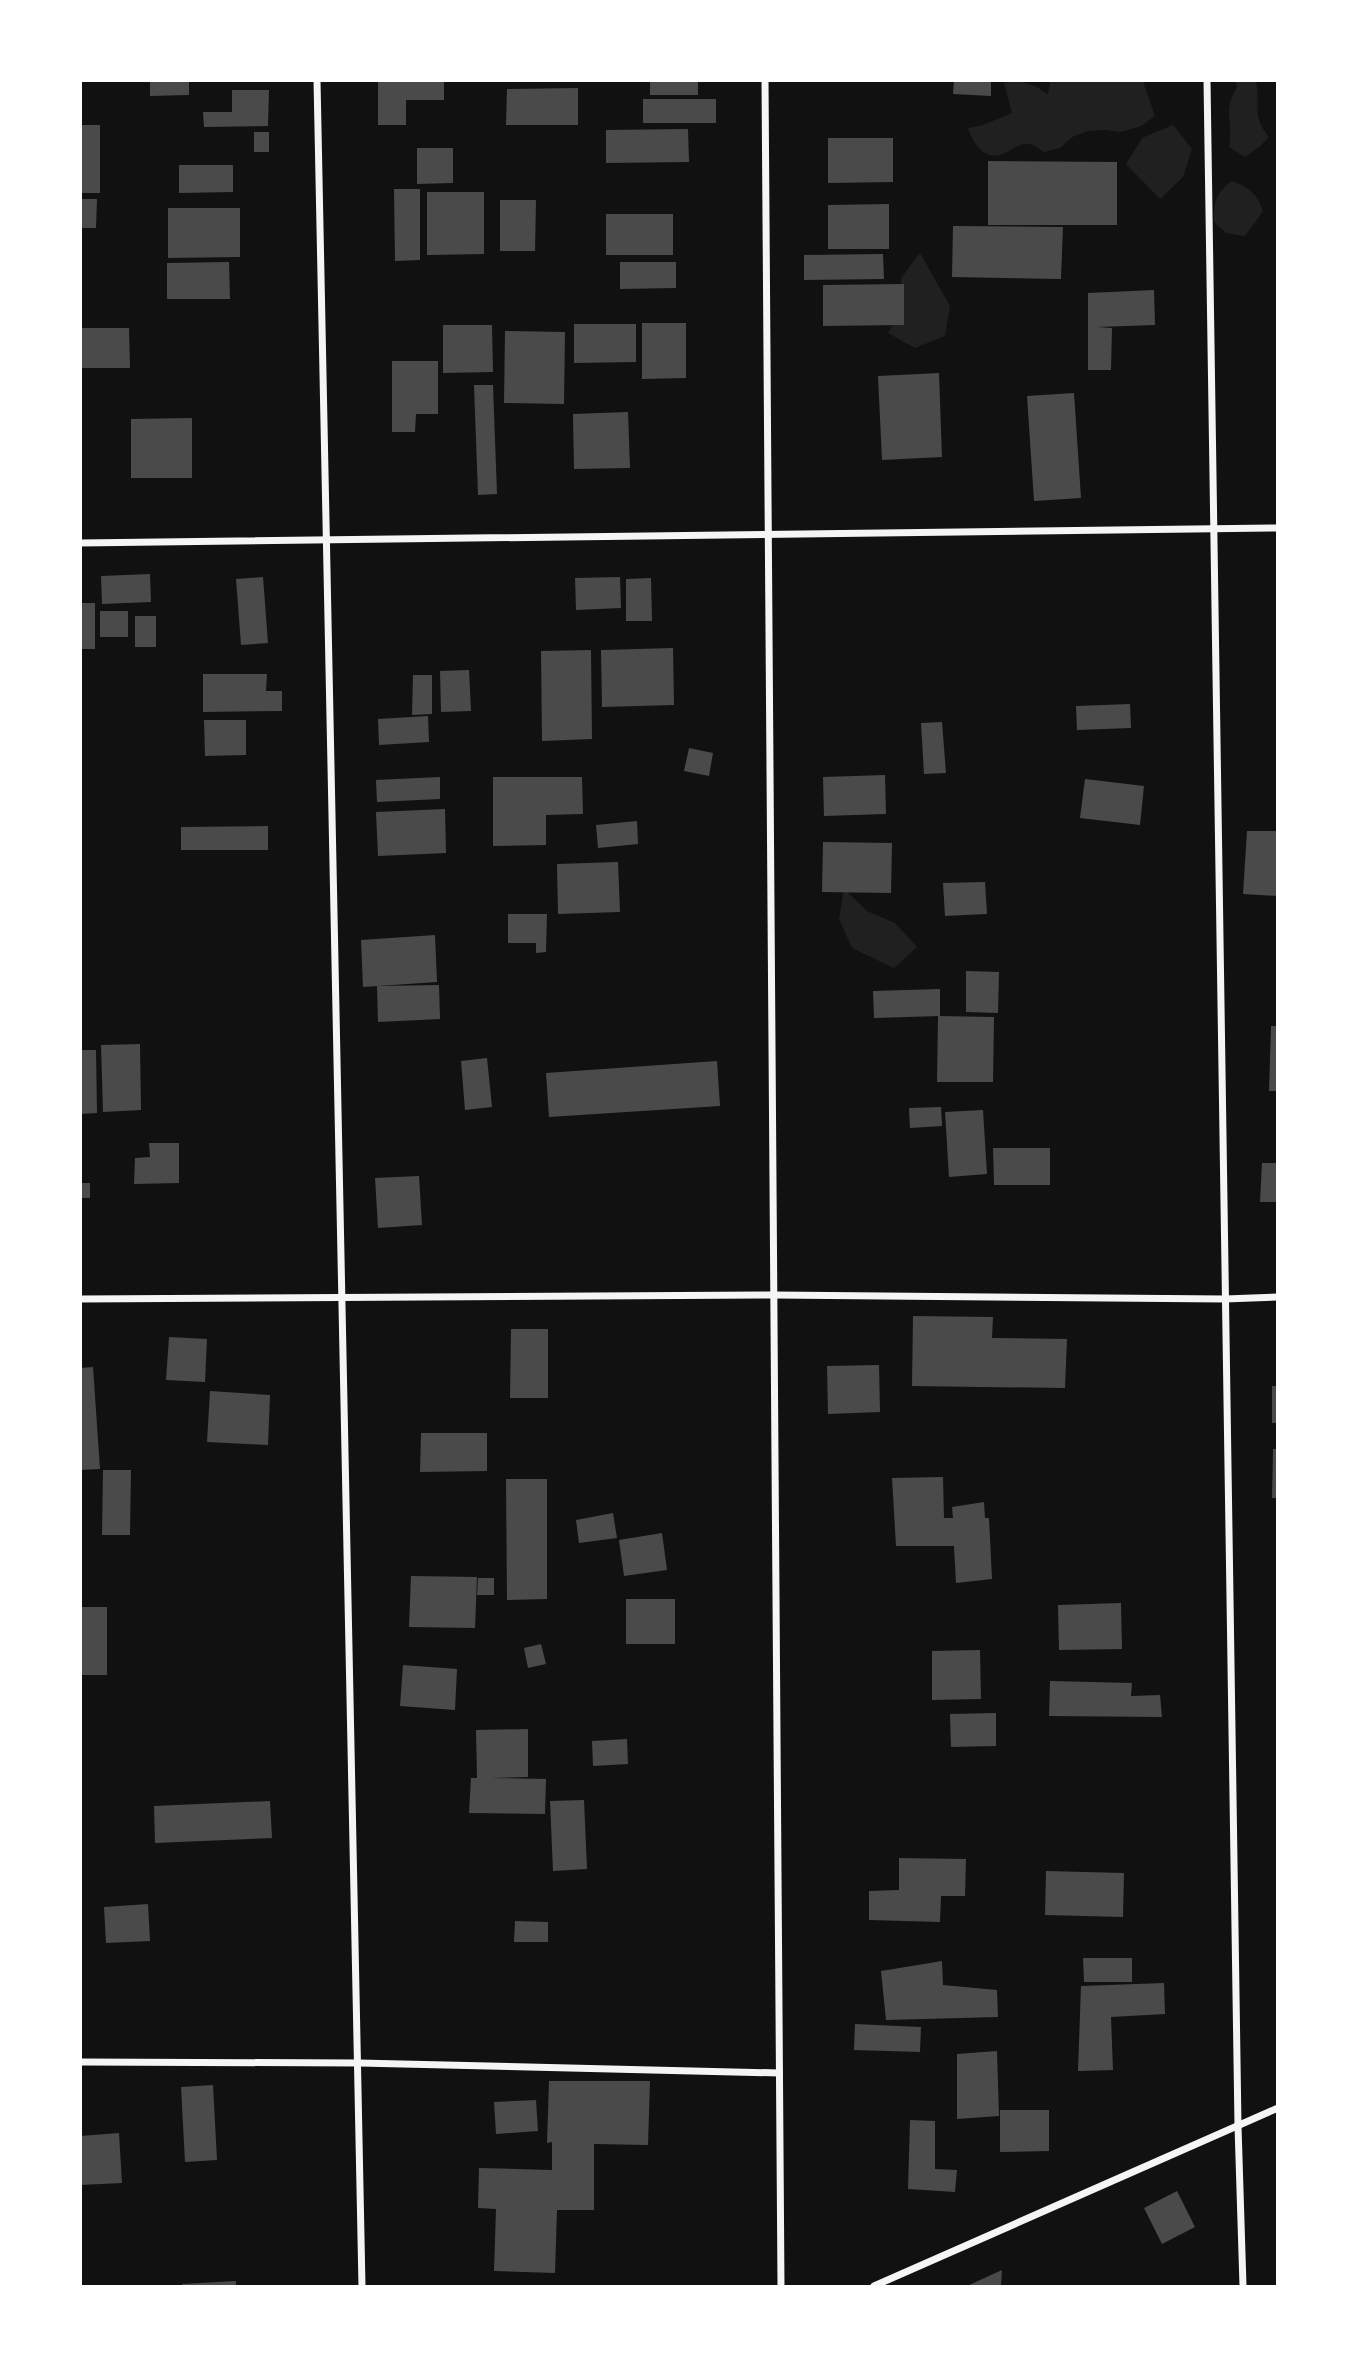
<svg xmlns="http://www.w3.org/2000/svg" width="1358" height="2367" font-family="Manrope,sans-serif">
  <rect width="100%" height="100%" fill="#111"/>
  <g fill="#202020">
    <path d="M1019 81 1035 86 1048 94 1050 81H1143L1155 116 1141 126 1121 132 1105 130 1088 131 1072 137 1060 148 1044 152C1040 149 1034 145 1029 144 1019 143 1012 150 1003 154 985 161 973 144 968 128L983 125 1012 113 1004 83Z"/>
    <path d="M1235 81H1256C1261 104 1251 115 1269 137L1258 148 1245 157 1229 147C1234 121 1222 112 1237 87Z"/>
    <polygon points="1173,125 1192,149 1183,177 1160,199 1126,164 1142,138"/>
    <path d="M1232 181C1249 187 1257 194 1263 211L1245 236 1226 233 1214 222C1214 201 1215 194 1232 181Z"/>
    <polygon points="920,253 950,306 945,336 915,348 888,333 903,307 901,278"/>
    <polygon points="844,889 867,911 895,923 917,947 894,968 852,948 839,919"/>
  </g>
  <g fill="#4a4a4a">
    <polygon points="150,80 189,80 189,95 150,96"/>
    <polygon points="378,80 444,80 444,100 406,100 406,125 378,125"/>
    <rect x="650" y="80" width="48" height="15"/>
    <polygon points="954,80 991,80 991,96 953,94"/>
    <polygon points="578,88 578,125 506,125 507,89"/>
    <polygon points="232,90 269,90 268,126 204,127 203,112 232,112"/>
    <rect x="643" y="99" width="73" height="24"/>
    <rect x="80" y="125" width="20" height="68"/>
    <polygon points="688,129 689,162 606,163 606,130"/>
    <rect x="254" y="132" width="15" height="20"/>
    <polygon points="828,138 893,138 893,182 828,183"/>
    <polygon points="417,148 453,148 453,183 417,184"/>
    <polygon points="988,161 1117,162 1117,225 988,225"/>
    <polygon points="179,165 233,165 233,192 179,193"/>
    <polygon points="394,189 420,189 420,260 395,261"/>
    <polygon points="427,192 484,192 484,254 427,255"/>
    <polygon points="80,199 97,199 96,228 80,228"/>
    <polygon points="500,200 536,200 535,251 500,251"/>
    <polygon points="889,204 889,249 828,249 828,205"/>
    <polygon points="168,208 240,208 240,257 168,258"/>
    <rect x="606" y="214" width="67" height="41"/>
    <polygon points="953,226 1063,227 1061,279 952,277"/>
    <polygon points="883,254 884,279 804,280 804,255"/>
    <polygon points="229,262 230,299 167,299 167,263"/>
    <polygon points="620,262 676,262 676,288 620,289"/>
    <polygon points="904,284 904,325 823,326 823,285"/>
    <polygon points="1154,290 1155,325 1097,327 1112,328 1111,370 1088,370 1088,293"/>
    <polygon points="642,323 686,323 686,378 642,379"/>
    <polygon points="574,324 636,324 636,362 574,363"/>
    <polygon points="443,325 492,325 493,372 443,373"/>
    <polygon points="80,328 129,328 130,368 80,368"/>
    <polygon points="505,331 565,332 564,404 504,403"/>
    <polygon points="392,361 438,361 438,414 416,414 415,432 392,432"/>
    <polygon points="939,373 942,457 882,460 878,376"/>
    <polygon points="474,385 493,385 497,494 478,495"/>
    <polygon points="1074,393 1081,498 1034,501 1027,396"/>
    <polygon points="628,412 630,468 574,469 573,414"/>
    <polygon points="192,418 192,478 131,478 131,419"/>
    <polygon points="150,574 151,602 102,604 101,576"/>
    <polygon points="263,577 268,643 241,645 236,579"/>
    <polygon points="620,577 621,608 576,610 575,578"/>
    <polygon points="651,578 652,621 626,621 626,579"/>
    <rect x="80" y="603" width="15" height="46"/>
    <rect x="100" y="611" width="28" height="26"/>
    <rect x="135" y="616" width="21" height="31"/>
    <polygon points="673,648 674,705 602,707 601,650"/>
    <polygon points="591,650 592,739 542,741 541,651"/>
    <polygon points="469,670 471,711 441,712 440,671"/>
    <polygon points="203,674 267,674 266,691 282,691 282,711 203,712"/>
    <polygon points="413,675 432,675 432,714 412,715"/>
    <polygon points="1130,704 1131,728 1077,730 1076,706"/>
    <polygon points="428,716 429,742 379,745 378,719"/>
    <polygon points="204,720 246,720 246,755 205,756"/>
    <polygon points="942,722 946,773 924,774 921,723"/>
    <polygon points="689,748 713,753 709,776 684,771"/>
    <polygon points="885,775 886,814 824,816 823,777"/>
    <polygon points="440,777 440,799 377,802 376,780"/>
    <polygon points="493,777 582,777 583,814 546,815 546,845 493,846"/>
    <polygon points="1085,779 1144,786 1140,825 1080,818"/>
    <polygon points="445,809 446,853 378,856 376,812"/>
    <polygon points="637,821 638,844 598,848 596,825"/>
    <polygon points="268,826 268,850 181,850 181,827"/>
    <polygon points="1247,831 1278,831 1278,896 1243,894"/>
    <polygon points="823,842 892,843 891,893 822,892"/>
    <polygon points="618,862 620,912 558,914 557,864"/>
    <polygon points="985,882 987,914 945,916 943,883"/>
    <polygon points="508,914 547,914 546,952 536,953 536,943 508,943"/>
    <polygon points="435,935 437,982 363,987 361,940"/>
    <polygon points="966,971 999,972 998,1013 966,1012"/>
    <polygon points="439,985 440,1019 378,1022 377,986"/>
    <polygon points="940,989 940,1016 874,1018 873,991"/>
    <polygon points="938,1016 994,1017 993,1082 937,1082"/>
    <polygon points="1271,1026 1278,1026 1278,1091 1269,1091"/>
    <polygon points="140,1044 141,1110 103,1112 101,1045"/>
    <polygon points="80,1050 96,1050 97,1113 80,1114"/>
    <polygon points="487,1058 492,1107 465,1110 461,1061"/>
    <polygon points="717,1061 720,1106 549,1117 546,1073"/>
    <polygon points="941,1107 942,1126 910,1128 909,1108"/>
    <polygon points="983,1110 987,1174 949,1177 945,1112"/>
    <polygon points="149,1143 179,1143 179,1183 134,1184 135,1158 150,1157"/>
    <polygon points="993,1148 1050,1148 1050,1185 994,1185"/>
    <polygon points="1262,1163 1278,1163 1278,1202 1260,1202"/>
    <polygon points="419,1176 422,1225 378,1228 375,1178"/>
    <rect x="80" y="1183" width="10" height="15"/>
    <polygon points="913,1316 993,1317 992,1338 1067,1339 1065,1388 912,1386"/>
    <polygon points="511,1329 548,1329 548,1398 510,1398"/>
    <polygon points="169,1337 207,1339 205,1382 166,1380"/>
    <polygon points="879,1365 880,1412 828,1414 827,1366"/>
    <polygon points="93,1367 100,1469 80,1470 80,1368"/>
    <rect x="1272" y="1386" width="6" height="37"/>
    <polygon points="210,1391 270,1395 268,1445 207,1442"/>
    <polygon points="421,1433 487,1433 487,1471 420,1472"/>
    <polygon points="1273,1449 1278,1449 1278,1498 1272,1498"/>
    <polygon points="103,1470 131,1470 130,1535 102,1535"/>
    <polygon points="943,1477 944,1518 953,1518 952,1507 984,1502 985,1518 989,1518 992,1579 956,1583 954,1546 896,1546 892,1478"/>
    <polygon points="506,1479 547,1479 547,1599 507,1600"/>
    <polygon points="613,1513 617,1538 579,1543 576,1520"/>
    <polygon points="662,1533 667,1570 624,1576 619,1540"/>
    <polygon points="411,1576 477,1577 475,1628 409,1627"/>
    <polygon points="478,1578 494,1578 494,1595 477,1595"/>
    <rect x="626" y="1599" width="49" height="45"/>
    <polygon points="1121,1603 1122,1649 1059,1650 1058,1605"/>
    <rect x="80" y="1607" width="27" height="68"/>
    <polygon points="541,1644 546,1664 528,1668 524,1648"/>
    <polygon points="980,1650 981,1699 932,1700 932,1651"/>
    <polygon points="403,1665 457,1669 455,1710 400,1706"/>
    <polygon points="1050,1681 1132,1683 1131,1696 1160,1695 1162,1717 1049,1716"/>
    <polygon points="996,1713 996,1746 951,1747 950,1714"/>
    <polygon points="528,1729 528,1777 491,1778 546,1779 545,1814 469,1813 471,1778 477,1778 476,1730"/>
    <polygon points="627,1739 628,1764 593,1766 592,1741"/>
    <polygon points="584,1800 587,1869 553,1871 550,1801"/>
    <polygon points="270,1801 272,1838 155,1843 154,1806"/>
    <polygon points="899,1858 966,1859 965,1896 941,1896 940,1922 869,1920 869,1891 899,1890"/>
    <polygon points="1046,1871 1124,1873 1123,1917 1045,1915"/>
    <polygon points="148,1904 150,1941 106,1943 104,1907"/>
    <polygon points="515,1921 548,1922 548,1942 514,1942"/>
    <polygon points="1083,1958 1132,1958 1132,1982 1084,1982"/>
    <polygon points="942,1961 943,1985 997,1990 998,2017 886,2020 881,1971"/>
    <polygon points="1164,1983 1165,2014 1111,2017 1113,2070 1078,2071 1081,1986"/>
    <polygon points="855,2024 921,2027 920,2052 854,2050"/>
    <polygon points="997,2051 999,2116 957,2119 957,2054"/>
    <polygon points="549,2081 650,2081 648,2145 594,2144 594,2210 557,2210 555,2273 494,2271 496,2209 478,2208 479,2168 552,2170 552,2142 547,2143"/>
    <polygon points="213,2085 217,2160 185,2162 181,2087"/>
    <polygon points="536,2100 538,2131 496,2134 494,2102"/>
    <polygon points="1000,2110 1049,2110 1049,2151 1000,2152"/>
    <polygon points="910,2120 935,2121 935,2169 957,2170 955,2192 908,2189"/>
    <polygon points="119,2133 122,2183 80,2185 80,2136"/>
    <polygon points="1177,2191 1195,2227 1162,2244 1144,2208"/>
    <polygon points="1002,2270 1001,2286 967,2286"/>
    <polygon points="236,2281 236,2286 182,2286 182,2284"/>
  </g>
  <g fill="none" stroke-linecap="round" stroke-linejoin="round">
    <g stroke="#f5f5f5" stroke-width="7">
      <polyline points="317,80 362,2286"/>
      <polyline points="765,80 781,2286"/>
      <polyline points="1207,80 1238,2126 1243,2286"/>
      <polyline points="80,543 1278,528"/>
      <polyline points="80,1299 775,1295 1225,1299 1278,1297"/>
      <polyline points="80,2062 359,2063 779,2073"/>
      <polyline points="874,2286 1278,2108"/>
    </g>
  </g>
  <rect width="1358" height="2367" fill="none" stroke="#ffffff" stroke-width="164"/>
</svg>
